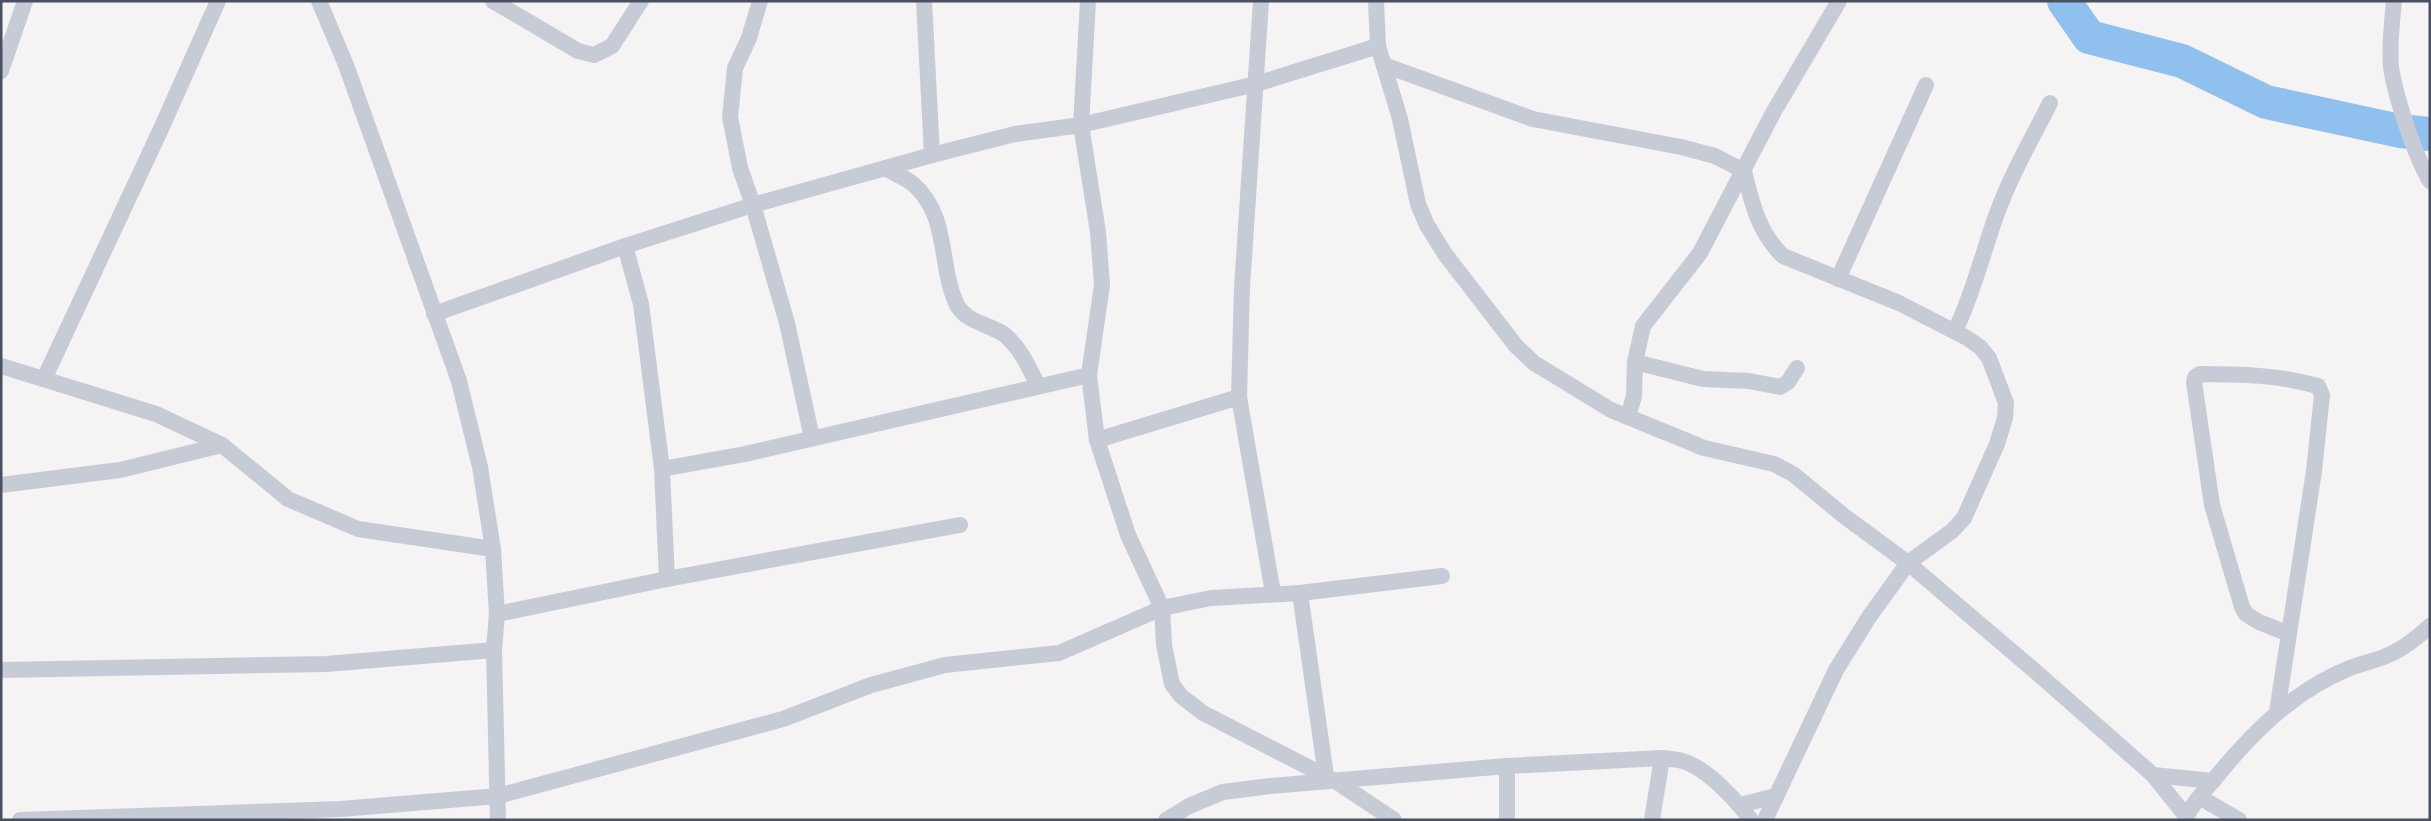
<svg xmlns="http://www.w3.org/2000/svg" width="2431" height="821" font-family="'Work Sans',sans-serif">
  <rect width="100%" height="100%" fill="#f5f3f3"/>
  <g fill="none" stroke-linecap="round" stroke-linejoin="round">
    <polyline stroke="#90c0ed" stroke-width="34" points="2064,1 2089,37 2182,61 2266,102 2400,131 2430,134"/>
    <g stroke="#c7cbd6" stroke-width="16">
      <polyline points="319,1 346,65 459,381 480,467 493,549 497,614 494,650 498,820"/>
      <polyline points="493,1 578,51 594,55 612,46 641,1"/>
      <polyline points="760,1 749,38 735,68 730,117 740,168 753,205 787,323 812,438"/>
      <polyline points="924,1 932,155"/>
      <polyline points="1088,1 1081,125 1098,232 1102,285 1089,375 1097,440 1128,535 1162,608 1164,645 1172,684 1181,696 1203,713 1337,782 1394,820"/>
      <polyline points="1261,1 1242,287 1239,397 1273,593"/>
      <polyline points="1376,1 1378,46 1400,119 1418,204 1427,225 1445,254 1516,346 1534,363 1611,410 1704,448 1774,464 1793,474 1844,516 1908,563 2043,678 2153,775 2186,816"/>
      <path d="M2394 1C2392 23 2389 45 2391 67 2395 95 2415 157 2430 181"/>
      <path d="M1384 65 1533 119 1681 147 1715 156 1744 171C1752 203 1758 232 1783 256L1899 303 1967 338 1980 347 1989 358 2006 403 2005 418 1997 444 1964 518 1952 531 1908 563 1869 617 1836 670 1765 820"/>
      <polyline points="1,71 25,1"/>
      <path d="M887 169C895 174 906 178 913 184 950 216 938 265 957 305 967 323 990 324 1005 335 1021 349 1029 367 1038 386"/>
      <polyline points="625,246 641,304 662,469 667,579"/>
      <polyline points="1838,279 1926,85"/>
      <polyline points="434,314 625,246 753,205 932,155 1015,134 1081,125 1256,84 1378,46"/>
      <path d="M1955 331C1973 294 1982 255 1996 216 2010 177 2031 140 2050 103"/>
      <polyline points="1635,362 1703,379 1749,381 1780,387 1788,382 1797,368"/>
      <polyline points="1,366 156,414 222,445 288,499 358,529 493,549"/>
      <polyline points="44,379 160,131 218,1"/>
      <polyline points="1628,417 1634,396 1635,362 1643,326 1700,253 1773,113 1839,1"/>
      <polyline points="1097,440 1239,397"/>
      <polyline points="662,469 745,454 1089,375"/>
      <polyline points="1,485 120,470 222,445"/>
      <polyline points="1300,593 1326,776"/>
      <polyline points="497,614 667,579 960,525"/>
      <polyline points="1,670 326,664 494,650"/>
      <path d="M2277 712 2314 471 2322 395 2318 386C2279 375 2240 374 2200 374L2195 377 2194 382 2212 505 2242 607 2246 614 2259 622 2289 634"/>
      <polyline points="2153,775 2213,781"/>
      <polyline points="2201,798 2239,820"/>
      <polyline points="1740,805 1776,796"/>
      <polyline points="20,820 341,809 498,796 783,719 871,685 945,665 1059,653 1162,608 1211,598 1300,593 1442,576"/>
      <path d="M1166 820 1189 806 1223 792 1270 786 1507 766 1662 758C1669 759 1676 759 1682 761 1706 767 1736 800 1751 820"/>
      <polyline points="1507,820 1507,766"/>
      <polyline points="1652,820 1662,758"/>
      <path d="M2185 820C2190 805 2211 784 2221 771 2257 728 2297 689 2350 668 2362 663 2375 661 2386 656 2402 650 2418 637 2430 626"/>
    </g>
  </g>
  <rect width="2431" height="821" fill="none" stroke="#4a5060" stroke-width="5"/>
</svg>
